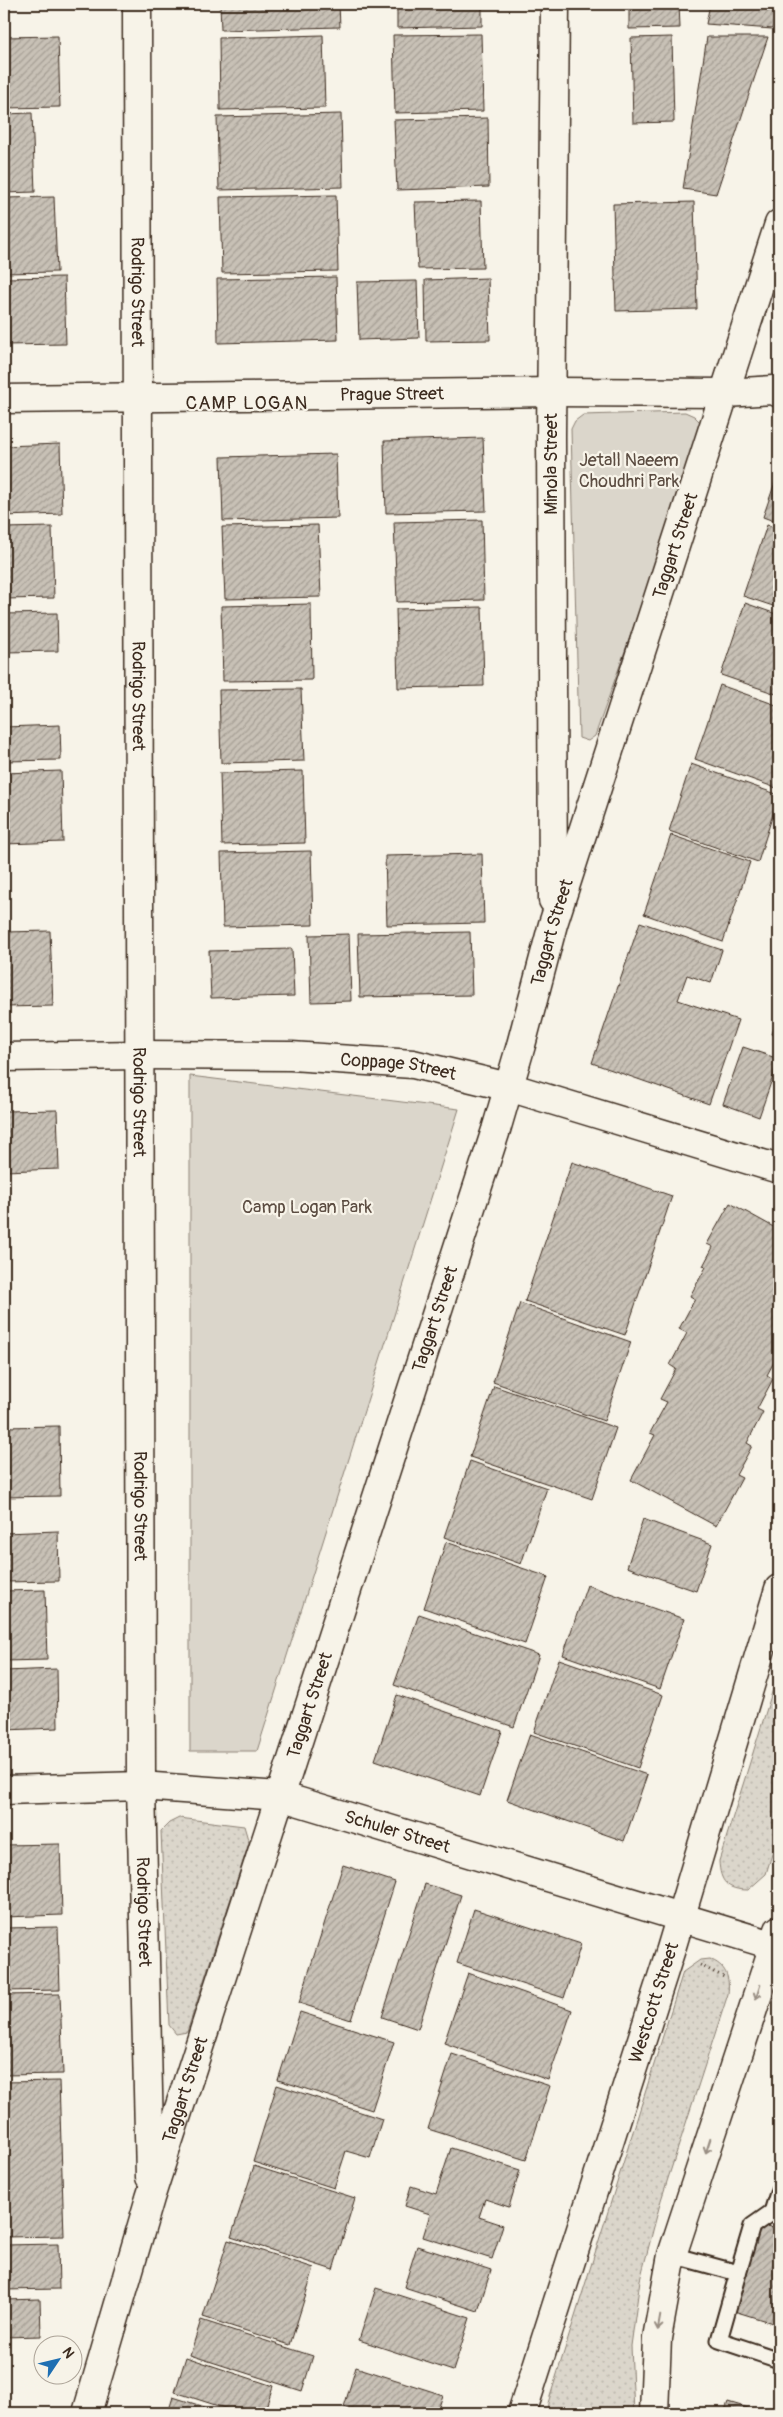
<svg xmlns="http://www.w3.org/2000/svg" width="783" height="2417" font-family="Pangolin,sans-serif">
  <defs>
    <pattern id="grass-dots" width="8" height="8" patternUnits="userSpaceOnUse" patternTransform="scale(1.25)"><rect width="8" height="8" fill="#dbd6cb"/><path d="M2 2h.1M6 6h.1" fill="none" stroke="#bdb8ae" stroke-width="1.8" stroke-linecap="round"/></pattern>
    <pattern id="building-hatch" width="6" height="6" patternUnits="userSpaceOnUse" patternTransform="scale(1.25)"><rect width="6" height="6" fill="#c8c1b6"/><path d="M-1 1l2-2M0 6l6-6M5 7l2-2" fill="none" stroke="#a49d93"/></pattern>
  </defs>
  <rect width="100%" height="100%" fill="#f7f3e8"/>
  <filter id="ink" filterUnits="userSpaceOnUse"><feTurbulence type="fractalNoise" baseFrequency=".02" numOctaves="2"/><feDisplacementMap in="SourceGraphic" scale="10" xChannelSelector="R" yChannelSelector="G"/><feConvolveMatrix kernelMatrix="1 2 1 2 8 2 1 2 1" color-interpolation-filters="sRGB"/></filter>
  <g filter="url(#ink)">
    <g fill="url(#grass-dots)" stroke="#8b8074">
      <path d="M779 1670V1831L766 1874 748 1890C727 1890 720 1882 719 1861Z"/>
      <polygon points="179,1818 244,1826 249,1843 187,2032 176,2034 169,2025 161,1831 169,1823"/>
      <path d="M709 1959C726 1965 730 1977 728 1994L661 2200 640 2280 631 2346 634 2413H547L548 2403 683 1972 700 1960Z"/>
    </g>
    <g fill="#dbd6cb" stroke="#8b8074">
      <polygon points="685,412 694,416 700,422 700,438 595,736 588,741 579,738 571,429 575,421 583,415"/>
      <polygon points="190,1076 459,1109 257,1751 190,1751"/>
    </g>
    <g fill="url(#building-hatch)" stroke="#3b2a1e">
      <polygon points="220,4 339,4 340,27 221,30"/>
      <polygon points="397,4 482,4 482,26 397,28"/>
      <polygon points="629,4 679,4 680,28 629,29"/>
      <polygon points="710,4 779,4 779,8 772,29 706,24"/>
      <polygon points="481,34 483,111 395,113 393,35"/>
      <polygon points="323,35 325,108 220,110 219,38"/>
      <polygon points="58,36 60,107 4,108 4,37"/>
      <polygon points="672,37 674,122 633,123 631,38"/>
      <polygon points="707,37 768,37 716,194 683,189"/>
      <polygon points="32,113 35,192 4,193 4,114"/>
      <polygon points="341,114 343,187 219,190 217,117"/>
      <polygon points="488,118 489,187 397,190 394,120"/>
      <polygon points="336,195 338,271 222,273 220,197"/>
      <polygon points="54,197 57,272 4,273 4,198"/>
      <polygon points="481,201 483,268 418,269 415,202"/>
      <polygon points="694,202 697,309 616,311 613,204"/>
      <polygon points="64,277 66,344 4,345 4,278"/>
      <polygon points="336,277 338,340 218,343 217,279"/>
      <polygon points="488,278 490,340 426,341 425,280"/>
      <polygon points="417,281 419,338 359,340 357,282"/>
      <polygon points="483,438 486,511 386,513 384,441"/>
      <polygon points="60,444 62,514 4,516 4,446"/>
      <polygon points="336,454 338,518 223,521 221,457"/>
      <polygon points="779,471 779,523 763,517"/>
      <polygon points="482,520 484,600 397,602 394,522"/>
      <polygon points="318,525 321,597 225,599 222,527"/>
      <polygon points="767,525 779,529 779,608 743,596"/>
      <polygon points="52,527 54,598 4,599 4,528"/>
      <polygon points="745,603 779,615 779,695 721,675"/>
      <polygon points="311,604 312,680 223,681 221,606"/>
      <polygon points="482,607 484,686 398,688 396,609"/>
      <polygon points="57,613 58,651 4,652 4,614"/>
      <polygon points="720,685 779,706 779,789 695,759"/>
      <polygon points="301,689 304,761 221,763 219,690"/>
      <polygon points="60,725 61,760 4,761 4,727"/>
      <polygon points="691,764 779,795 758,862 669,831"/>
      <polygon points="61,771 63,842 4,844 4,773"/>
      <polygon points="303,771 305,843 222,845 220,773"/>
      <polygon points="671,835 750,862 723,942 644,914"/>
      <polygon points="311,851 313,925 223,927 221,853"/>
      <polygon points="482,854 484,923 387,925 385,856"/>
      <polygon points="640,922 722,950 711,983 687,975 678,1000 738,1020 709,1104 592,1063"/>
      <polygon points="50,931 53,1006 4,1007 4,932"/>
      <polygon points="470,932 472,995 360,997 358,934"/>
      <polygon points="349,934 351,1001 311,1002 309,935"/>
      <polygon points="292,949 294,996 211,998 209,951"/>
      <polygon points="779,1014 779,1037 772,1034"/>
      <polygon points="743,1047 779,1059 759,1117 723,1104"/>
      <polygon points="57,1110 59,1169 4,1171 4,1111"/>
      <polygon points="572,1162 672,1196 625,1335 525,1301"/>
      <polygon points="730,1203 779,1230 779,1353 767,1375 773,1379 757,1409 763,1412 747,1443 752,1446 736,1475 742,1478 716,1526 631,1480 655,1435 650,1433 667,1402 660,1399 676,1369 670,1365 687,1333 679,1329 695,1299 690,1296 706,1267 703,1266 713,1247 707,1244"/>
      <polygon points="520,1303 631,1342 604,1421 493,1382"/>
      <polygon points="494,1386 616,1428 592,1499 470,1457"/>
      <polygon points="59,1426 60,1496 4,1497 4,1427"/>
      <polygon points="470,1461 547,1488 521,1564 444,1537"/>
      <polygon points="643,1519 712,1544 696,1591 627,1567"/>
      <polygon points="58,1531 59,1581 4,1582 4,1533"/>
      <polygon points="446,1542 548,1577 525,1644 424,1608"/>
      <polygon points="587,1585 684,1619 660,1689 563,1655"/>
      <polygon points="45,1590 47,1660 4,1661 4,1591"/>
      <polygon points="419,1614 539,1655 514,1727 394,1685"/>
      <polygon points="559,1659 663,1695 638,1768 534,1732"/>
      <polygon points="57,1669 58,1728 4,1730 4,1671"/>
      <polygon points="397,1695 502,1731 480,1796 375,1760"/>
      <polygon points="530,1734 647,1775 624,1841 507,1800"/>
      <polygon points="60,1844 62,1915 4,1917 4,1845"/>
      <polygon points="343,1865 395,1882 351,2020 299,2003"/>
      <polygon points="425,1884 461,1895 418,2029 382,2017"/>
      <polygon points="474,1909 581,1944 564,1998 457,1963"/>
      <polygon points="58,1927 60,1990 4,1991 4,1928"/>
      <polygon points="468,1973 572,2010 548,2080 444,2043"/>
      <polygon points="60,1994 63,2074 4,2075 4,1995"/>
      <polygon points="300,2012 394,2042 372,2110 278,2080"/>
      <polygon points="452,2054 550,2086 526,2160 428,2129"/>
      <polygon points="59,2081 64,2236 4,2237 4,2082"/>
      <polygon points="277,2085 382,2119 370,2158 346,2151 334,2188 253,2162"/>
      <polygon points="451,2148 520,2170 509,2207 485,2199 479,2217 503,2225 492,2259 423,2237 430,2214 405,2206 411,2186 436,2194"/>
      <polygon points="254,2166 355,2198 333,2270 231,2237"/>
      <polygon points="761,2224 779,2230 779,2325 734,2311"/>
      <polygon points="228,2240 314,2268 290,2345 203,2317"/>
      <polygon points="58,2244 59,2289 4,2290 4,2245"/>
      <polygon points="417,2246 491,2270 478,2311 404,2287"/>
      <polygon points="376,2288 470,2318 453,2371 359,2340"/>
      <polygon points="40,2299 41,2336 4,2337 4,2300"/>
      <polygon points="201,2320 313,2356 302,2391 190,2355"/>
      <polygon points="186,2357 273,2386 264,2413 240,2413 175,2392"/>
      <polygon points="356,2367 443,2395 437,2413 363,2413 344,2407"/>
      <polygon points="173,2397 224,2413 168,2413"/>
      <polygon points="728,2402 765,2413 724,2413"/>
    </g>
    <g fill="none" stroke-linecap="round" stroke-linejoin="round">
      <g stroke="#3b2a1e" stroke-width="19">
        <g id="service">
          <polyline points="672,2255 738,2273 719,2340 779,2360"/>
          <polyline points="738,2273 752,2226 772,2212 779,2190"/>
        </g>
      </g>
      <g stroke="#3b2a1e" stroke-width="31">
        <g id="minor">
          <path id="s1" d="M137 4 141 1786 150 2177"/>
          <path id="s2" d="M4 399 551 392 726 393 773 390 779 393"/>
          <polyline points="553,900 551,436 555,4"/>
          <path id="s3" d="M4 1057 139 1055 291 1056 413 1064 509 1087 779 1169"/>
          <path id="s4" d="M4 1790 141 1786 280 1796 779 1947"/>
          <path id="s5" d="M87 2413 150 2198 496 1130 521 1045 553 924 779 224"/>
          <path id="s6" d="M522 2413 671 1949 779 1589"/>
        </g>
      </g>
      <g stroke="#3b2a1e" stroke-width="31">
        <polyline id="secondary" points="654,2413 657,2338 672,2255 779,1930"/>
      </g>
      <polyline stroke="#3b2a1e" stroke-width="3" stroke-dasharray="1 4" stroke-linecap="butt" points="700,1965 726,1978"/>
      <use href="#service" stroke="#f7f3e8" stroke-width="15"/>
      <use href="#minor" stroke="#f7f3e8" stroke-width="28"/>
      <use href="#secondary" stroke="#f7f3e8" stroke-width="28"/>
    </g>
    <defs><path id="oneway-shaft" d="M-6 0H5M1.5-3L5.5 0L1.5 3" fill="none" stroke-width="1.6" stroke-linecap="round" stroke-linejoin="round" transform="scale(1.25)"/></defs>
    <g stroke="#998e83">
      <use href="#oneway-shaft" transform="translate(758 1992) rotate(108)"/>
      <use href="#oneway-shaft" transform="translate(708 2146) rotate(108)"/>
      <use href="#oneway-shaft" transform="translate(659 2323) rotate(100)"/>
    </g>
  </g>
  <g text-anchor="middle" stroke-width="4.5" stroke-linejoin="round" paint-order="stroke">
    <g font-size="18" fill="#3b2a1e" stroke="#f7f3e8">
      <text dy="6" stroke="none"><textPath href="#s1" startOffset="288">Rodrigo Street</textPath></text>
      <text dy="6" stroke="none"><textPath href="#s2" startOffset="388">Prague Street</textPath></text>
      <text transform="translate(551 464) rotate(-90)" y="6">Minola Street</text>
      <text dy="6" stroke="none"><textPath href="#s5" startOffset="1958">Taggart Street</textPath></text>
      <text dy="6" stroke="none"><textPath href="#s1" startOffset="692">Rodrigo Street</textPath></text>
      <text dy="6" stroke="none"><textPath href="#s5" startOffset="1552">Taggart Street</textPath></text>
      <text dy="6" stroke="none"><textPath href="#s3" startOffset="395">Coppage Street</textPath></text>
      <text dy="6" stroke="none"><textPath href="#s1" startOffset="1098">Rodrigo Street</textPath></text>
      <text dy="6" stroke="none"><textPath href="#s5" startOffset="1148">Taggart Street</textPath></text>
      <text dy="6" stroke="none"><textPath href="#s1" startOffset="1502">Rodrigo Street</textPath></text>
      <text dy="6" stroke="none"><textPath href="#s5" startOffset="742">Taggart Street</textPath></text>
      <text dy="6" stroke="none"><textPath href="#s4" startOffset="399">Schuler Street</textPath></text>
      <text dy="6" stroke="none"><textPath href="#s1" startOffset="1908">Rodrigo Street</textPath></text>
      <text dy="6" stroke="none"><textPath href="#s6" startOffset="431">Westcott Street</textPath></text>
      <text dy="6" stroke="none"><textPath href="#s5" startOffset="338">Taggart Street</textPath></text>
    </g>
    <g font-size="18" fill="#5b4c41" stroke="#f7f3e8">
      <text x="629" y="466">Jetall Naeem<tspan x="629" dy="21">Choudhri Park</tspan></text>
      <text x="307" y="1213">Camp Logan Park</text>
    </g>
    <g font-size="19" letter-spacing="1" fill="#3b2a1e" stroke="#f7f3e8">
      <text x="247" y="409">CAMP LOGAN</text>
    </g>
  </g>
  <rect width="783" height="2417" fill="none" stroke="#f7f3e8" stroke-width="20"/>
  <rect x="10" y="10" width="763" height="2397" fill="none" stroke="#3b2a1e" stroke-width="2" filter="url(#ink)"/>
  <g transform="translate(58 2360) rotate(55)"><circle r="24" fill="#f7f3e8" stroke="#aca397"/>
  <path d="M0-4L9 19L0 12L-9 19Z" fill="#1f6fb2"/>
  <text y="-8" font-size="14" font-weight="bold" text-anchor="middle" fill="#3b2a1e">N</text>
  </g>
</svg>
